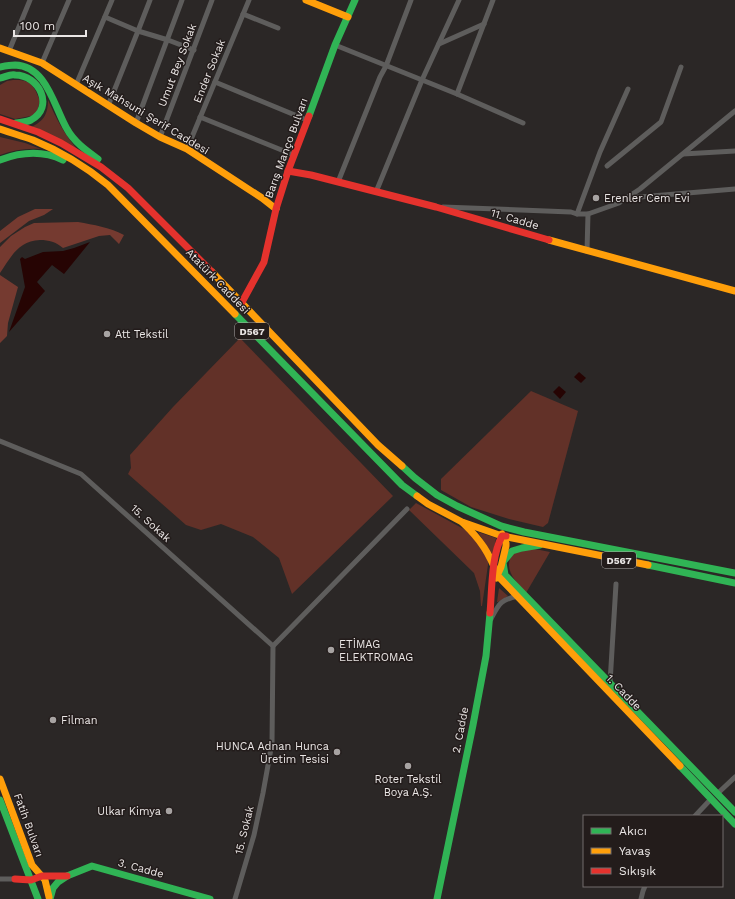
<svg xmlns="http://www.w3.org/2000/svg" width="735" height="899" font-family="'Work Sans',sans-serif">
  <rect width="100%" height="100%" fill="#2b2726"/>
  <g fill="#623128">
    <path d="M13 80C31 79 34 86 40 101L36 115 15 119 0 114V85L7 81Z"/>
    <path d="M48 100C56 118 64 134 77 149L29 128C43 122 48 115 48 100Z"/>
    <path d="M0 137 25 143 41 149C27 148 13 150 0 155Z"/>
    <polygon points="240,338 393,496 292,594 279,558 253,537 221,524 201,530 186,525 128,474 131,468 130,455 173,407"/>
    <polygon points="531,391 578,411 548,523 543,527 509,519 471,507 441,490 441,479"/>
    <polygon points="416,503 471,533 489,558 482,606 481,606 480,591 474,573 409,510"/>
    <polygon points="478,532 496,538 493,556"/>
    <path d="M530 548 550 552 526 593C516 581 502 570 513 553Z"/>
    <polygon points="499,588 508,596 498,602 497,602"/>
  </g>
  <g fill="#753a30">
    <polygon points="35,209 53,209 44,215 29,221 0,243 0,231 18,217"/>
    <path d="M78 222C94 225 109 227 124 235L119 244 110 235 99 236 63 248C56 242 49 240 40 240 18 241 11 257 0 273V247L11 236 25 227 34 223Z"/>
    <polygon points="0,275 18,287 8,323 7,336 0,343"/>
  </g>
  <g fill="#260403">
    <polygon points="90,242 64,274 52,265 37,282 45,291 9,332 25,287 20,259 22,257 25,259 43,252 63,251 74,248"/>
    <polygon points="579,372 586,378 581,383 574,377"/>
    <polygon points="559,386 566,392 560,399 553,392"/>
  </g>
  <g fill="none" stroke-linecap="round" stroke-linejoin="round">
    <g stroke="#5e5d5c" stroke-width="5">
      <polyline points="243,14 278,28"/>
      <polyline points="105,17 138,31 168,40 194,50"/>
      <polyline points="439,44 484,24"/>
      <polyline points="335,45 457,94 523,123"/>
      <polyline points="9,51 30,0"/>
      <polyline points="42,63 69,0"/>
      <polyline points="215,82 307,120"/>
      <polyline points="76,85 112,0"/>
      <polyline points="457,94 493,0"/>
      <polyline points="108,106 138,31 150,0"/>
      <polyline points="200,117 294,155"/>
      <polyline points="136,123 182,0"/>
      <polyline points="160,137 212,0"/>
      <polyline points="187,149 249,0"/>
      <polyline points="683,154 735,151"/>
      <polyline points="607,166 661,122 681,67"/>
      <polyline points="338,182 380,77 386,66 411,0"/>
      <polyline points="376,192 422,80 459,0"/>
      <polyline points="628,198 735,189"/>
      <polyline points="443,207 571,212 577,214 588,214 619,203 640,189 735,111"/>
      <polyline points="577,214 600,152 628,89"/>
      <polyline points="587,251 588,214"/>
      <polyline points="0,441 81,474 273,646 272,743 263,793 254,835 235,899"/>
      <path d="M491 619C499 604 500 600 518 596"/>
      <polyline points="273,646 407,509"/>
      <polyline points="610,683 616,584"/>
      <polyline points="717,794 735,777"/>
      <polyline points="695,816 711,799"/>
      <polyline points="0,879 15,879"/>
      <polyline points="641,899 643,891 645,886"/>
    </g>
    <g stroke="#30b455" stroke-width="7">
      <path d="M0 67C5 66 10 65 15 65 47 66 54 107 67 129 74 142 87 151 98 159"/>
      <path d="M0 78C5 77 10 74 15 75 39 75 55 107 31 120 27 122 21 122 16 123"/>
      <polyline points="309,116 335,45 355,0"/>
      <path d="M0 160C21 152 42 150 63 160"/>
      <polyline points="235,314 402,485 417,496"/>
      <polyline points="402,466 415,478 437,495 457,506 501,526 524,532 735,573"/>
      <polyline points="540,545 522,548 512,551 503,562 505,575 735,812"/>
      <polyline points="648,565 735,583"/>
      <polyline points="680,766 735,824"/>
      <polyline points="0,800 38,899"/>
      <polyline points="50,899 53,888 58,882 67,876 92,866 210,899"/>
      <polyline points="437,899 473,725 486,656 490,613"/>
    </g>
    <g stroke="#ff9f0a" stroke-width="7">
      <polyline points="306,0 348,17"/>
      <polyline points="0,48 42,63 136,123 160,137 187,149 262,198 276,209"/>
      <path d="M0 129C11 133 22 136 33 140 60 151 85 166 108 185L235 314"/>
      <polyline points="549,240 735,291"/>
      <polyline points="212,272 378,445 402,466"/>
      <polyline points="417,496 428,504 462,522 502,536 648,565"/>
      <path d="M463 523C481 540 489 553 498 576L680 766"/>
      <polyline points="496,578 501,567 506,546 506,543 502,534"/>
      <polyline points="0,779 32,865 45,880 49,897"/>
    </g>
    <g stroke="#e5322d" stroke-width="7">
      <polyline points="0,119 38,132 61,143 101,167 128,188 212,272"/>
      <polyline points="288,171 311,175 436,207 549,240"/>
      <polyline points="241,304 264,262 276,209 288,171 309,116"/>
      <path d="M490 613C492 591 491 556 502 536H506"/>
      <polyline points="15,879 31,880 42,876 67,876"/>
    </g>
  </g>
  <g fill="#a7a3a2" stroke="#231c1b" stroke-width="1.5">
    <circle cx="596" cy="198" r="4"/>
    <circle cx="107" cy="334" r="4"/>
    <circle cx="331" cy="650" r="4"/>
    <circle cx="53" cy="720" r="4"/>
    <circle cx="337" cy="752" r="4"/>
    <circle cx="408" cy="766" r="4"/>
    <circle cx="169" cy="811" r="4"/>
  </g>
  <g text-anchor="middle" stroke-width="3" stroke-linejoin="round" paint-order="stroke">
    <g fill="#231c1b" stroke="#aea9a8" stroke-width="1">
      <rect x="235" y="323" width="34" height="16" rx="3"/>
      <rect x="602" y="552" width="34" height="16" rx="3"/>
    </g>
    <g font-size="10" font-weight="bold" fill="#eae6e5">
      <text x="252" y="335">D567</text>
      <text x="619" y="564">D567</text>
    </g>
    <g font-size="11" fill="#eae6e5" stroke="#231c1b">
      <text transform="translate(177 65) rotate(-69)" y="4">Umut Bey Sokak</text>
      <text transform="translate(209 71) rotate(-68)" y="4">Ender Sokak</text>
      <text transform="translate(146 114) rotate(31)" y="4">Aşık Mahsuni Şerif Caddesi</text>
      <text transform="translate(286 148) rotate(-70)" y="4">Barış Manço Bulvarı</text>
      <text transform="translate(515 219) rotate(16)" y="4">11. Cadde</text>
      <text transform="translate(218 281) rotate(46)" y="4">Atatürk Caddesi</text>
      <text transform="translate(151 523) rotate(42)" y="4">15. Sokak</text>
      <text transform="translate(624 692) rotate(46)" y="4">1. Cadde</text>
      <text transform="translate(460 730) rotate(-79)" y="4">2. Cadde</text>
      <text transform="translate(29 825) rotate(70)" y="4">Fatih Bulvarı</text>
      <text transform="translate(244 830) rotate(-76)" y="4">15. Sokak</text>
      <text transform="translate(141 868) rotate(15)" y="4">3. Cadde</text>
    </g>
    <g font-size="11" fill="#eae6e5" stroke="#231c1b" text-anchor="start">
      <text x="604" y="202">Erenler Cem Evi</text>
      <text x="115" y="338">Att Tekstil</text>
      <text x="339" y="648">ETİMAG<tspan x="339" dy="13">ELEKTROMAG</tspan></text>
      <text x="61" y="724">Filman</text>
      <text x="329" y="750" text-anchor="end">HUNCA Adnan Hunca<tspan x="329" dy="13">Üretim Tesisi</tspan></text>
      <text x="408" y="783" text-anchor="middle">Roter Tekstil<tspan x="408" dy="13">Boya A.Ş.</tspan></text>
      <text x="161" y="815" text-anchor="end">Ulkar Kimya</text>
    </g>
  </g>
  <rect x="583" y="815" width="140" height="72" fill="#231c1b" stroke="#736d6c"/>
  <rect x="591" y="828" width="20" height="6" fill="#30b455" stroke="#736d6c"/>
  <text x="619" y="835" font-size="12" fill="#eae6e5">Akıcı</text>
  <rect x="591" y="848" width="20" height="6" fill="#ff9f0a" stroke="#736d6c"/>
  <text x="619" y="855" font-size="12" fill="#eae6e5">Yavaş</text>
  <rect x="591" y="868" width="20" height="6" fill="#e5322d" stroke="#736d6c"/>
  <text x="619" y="875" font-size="12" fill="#eae6e5">Sıkışık</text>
  <path d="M14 30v6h72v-6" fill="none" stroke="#eae6e5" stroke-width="2"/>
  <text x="20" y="30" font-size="12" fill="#eae6e5" stroke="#231c1b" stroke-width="3" paint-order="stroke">100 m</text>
</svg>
